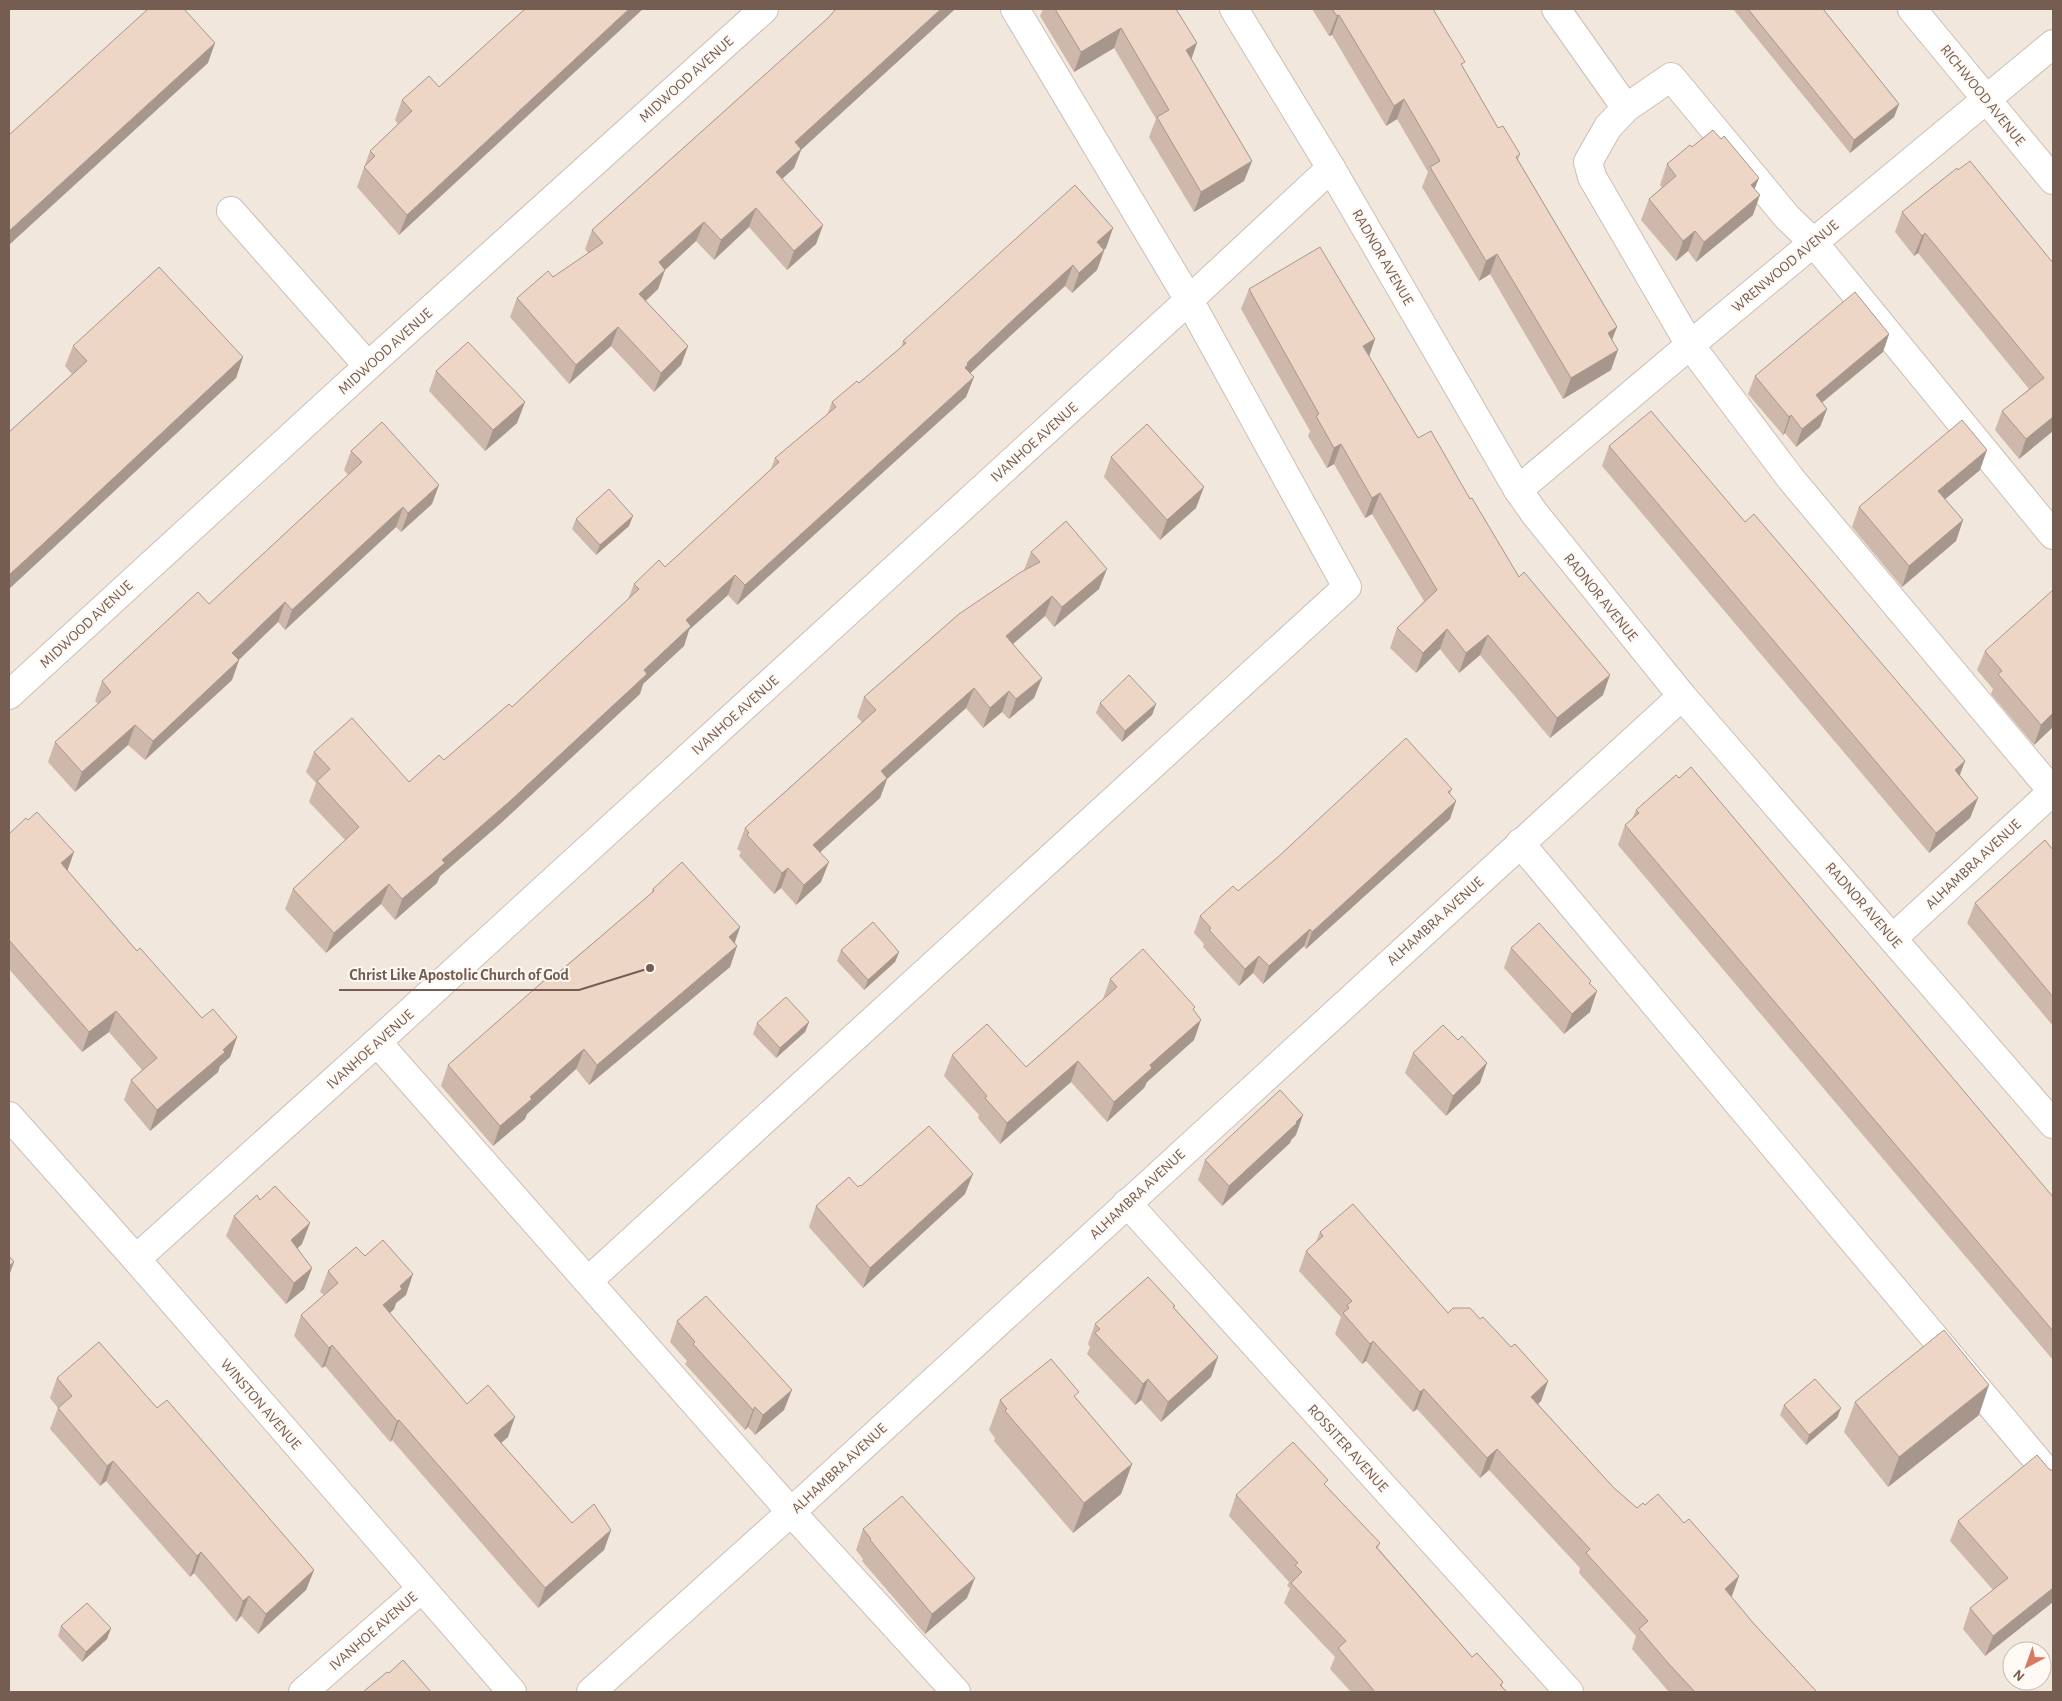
<svg xmlns="http://www.w3.org/2000/svg" width="2062" height="1701" font-family="'Alegreya Sans',sans-serif">
  <rect width="100%" height="100%" fill="#fbf5ed"/>
  <path fill="#f2e7dc" fill-rule="evenodd" d="M9 9H2053V1692H9ZM2012 1651H2042V1681H2012Z"/>
  <g fill="none" stroke-linecap="round" stroke-linejoin="round">
    <g stroke="#cdbeb3" stroke-width="30">
      <g id="minor">
        <polyline points="1234,9 1331,168 1518,490 1535,514 1682,696 2053,1124"/>
        <polyline points="1556,9 1626,108 1671,77 1787,217 1814,243 2053,535"/>
        <polyline points="1912,9 2053,180"/>
        <polyline points="1626,108 1608,127 1588,162 1592,177 1690,345 1791,479 2053,792"/>
        <polyline points="231,211 368,366"/>
        <polyline points="1518,490 1690,345 2053,44"/>
        <polyline points="9,695 368,366 764,9"/>
        <polyline points="1520,843 2053,1479"/>
        <polyline points="1893,938 2053,791"/>
        <polyline points="377,1042 791,1512 956,1692"/>
        <polyline points="9,1116 136,1259 512,1692"/>
        <polyline points="1127,1203 1569,1692"/>
        <polyline points="136,1259 377,1042 1189,300 1331,168"/>
        <polyline points="588,1281 1347,587 1189,300 1015,9"/>
        <polyline points="303,1692 421,1589"/>
        <polyline points="591,1692 791,1512 1682,696"/>
      </g>
    </g>
    <use href="#minor" stroke="#fff" stroke-width="28"/>
  </g>
  <g fill="#cdb8ab">
    <polygon points="525,9 399,235 357,187 370,151 398,124 395,120 402,100 439,87"/>
    <polygon points="836,9 955,9 801,150 794,168 782,179 823,225 816,244 787,270 749,227 714,260 696,241 665,270 658,289 646,301 688,346 681,365 654,392 611,346 569,384 510,317 517,298 553,277 588,253 585,249 592,230 828,18"/>
    <polygon points="1043,9 1176,9 1191,59 1252,161 1244,181 1194,212 1149,137 1156,119 1114,48 1074,72 1040,16"/>
    <polygon points="1312,9 1433,9 1463,67 1498,128 1520,154 1518,160 1617,327 1612,340 1611,370 1563,399 1490,274 1479,281 1422,187 1428,172 1397,119 1386,126 1332,35 1329,36"/>
    <polygon points="1733,9 1823,9 1899,104 1894,117 1850,153"/>
    <polygon points="1692,147 1755,189 1753,215 1696,262 1688,251 1676,261 1641,220 1649,199 1662,187 1660,185 1667,164"/>
    <polygon points="1958,170 2053,263 2053,431 2019,459 1995,430 2002,411 2029,389 1918,253 1914,256 1895,232 1902,212"/>
    <polygon points="1113,228 1097,270 1072,293 1065,286 970,373 974,377 966,397 737,605 728,595 689,630 684,646 643,684 640,694 501,823 440,876 437,883 395,920 381,904 326,953 285,909 293,889 345,840 309,802 316,783 306,772 314,752 409,782 444,760 512,707 628,599 634,584 665,567 771,469 775,458 827,415 832,402 859,383 901,348 903,341"/>
    <polygon points="1249,289 1375,339 1369,357 1418,438 1470,499 1519,577 1603,695 1550,738 1480,655 1459,673 1440,649 1416,673 1390,648 1397,628 1424,601 1372,514 1365,518 1334,464 1327,468 1308,436 1310,431 1241,309"/>
    <polygon points="1889,334 1883,352 1822,403 1827,409 1820,427 1796,447 1785,433 1783,435 1748,394 1755,376"/>
    <polygon points="73,346 243,357 236,378 9,589 9,432 72,374 65,366"/>
    <polygon points="436,371 525,402 517,423 485,451 429,391"/>
    <polygon points="1609,446 1965,761 1960,775 1978,798 1970,818 1929,853 1602,466"/>
    <polygon points="351,451 432,504 401,532 396,527 285,630 278,622 239,660 232,680 145,760 128,745 75,792 48,762 55,742 98,704 95,701 102,681 209,604 348,475 344,470"/>
    <polygon points="1111,457 1196,508 1160,540 1104,477"/>
    <polygon points="1980,470 1945,499 1963,520 1956,541 1902,587 1852,527 1859,507"/>
    <polygon points="576,519 629,526 596,555 572,529"/>
    <polygon points="1031,552 1099,589 1054,627 1045,616 1013,644 1042,678 1034,698 1009,719 1002,712 983,728 966,708 887,779 880,798 820,852 821,882 796,905 781,888 774,894 739,856 741,852 737,849 745,828 862,722 857,717 864,697 1024,570"/>
    <polygon points="1985,651 2053,727 2034,745 1991,694 1993,689 1977,670"/>
    <polygon points="1100,703 1156,704 1152,715 1122,742 1096,713"/>
    <polygon points="1452,789 1450,794 1450,819 1306,949 1304,946 1263,984 1253,973 1239,986 1203,947 1204,944 1194,933 1200,916 1238,891"/>
    <polygon points="1636,810 2053,1197 2053,1360 1618,845 1625,825 1632,819"/>
    <polygon points="9,834 67,870 137,951 202,1018 237,1037 230,1057 220,1066 218,1072 150,1131 124,1100 131,1080 142,1070 109,1032 82,1052 9,969"/>
    <polygon points="2053,850 2053,1026 1967,923 1975,903"/>
    <polygon points="653,889 740,927 734,943 737,946 730,967 589,1085 576,1069 527,1114 525,1119 493,1146 441,1086 448,1065 651,894"/>
    <polygon points="1511,948 1591,981 1590,984 1590,1012 1564,1034 1504,968"/>
    <polygon points="841,950 899,952 895,962 864,990 837,961"/>
    <polygon points="1110,979 1194,1011 1194,1040 1147,1082 1144,1088 1107,1122 1071,1082 1000,1144 978,1118 979,1115 944,1076 952,1055 1026,1067 1103,999"/>
    <polygon points="809,1022 805,1032 776,1058 753,1034 757,1023"/>
    <polygon points="1413,1053 1480,1083 1446,1116 1405,1073"/>
    <polygon points="1296,1135 1291,1140 1290,1143 1222,1206 1198,1180 1205,1160"/>
    <polygon points="861,1186 965,1194 863,1288 809,1227 816,1206 858,1187"/>
    <polygon points="260,1200 302,1244 297,1248 312,1268 304,1289 286,1304 226,1236 234,1216"/>
    <polygon points="1320,1232 1448,1313 1480,1319 1548,1381 1541,1401 1538,1404 1614,1488 1637,1508 1645,1505 1684,1523 1739,1576 1731,1597 1754,1624 1817,1692 1669,1692 1632,1649 1636,1636 1579,1573 1580,1568 1489,1470 1480,1478 1417,1409 1413,1412 1366,1361 1362,1364 1335,1334 1341,1317 1299,1271 1306,1251 1316,1242"/>
    <polygon points="365,1256 406,1295 396,1303 394,1309 390,1313 467,1404 508,1437 501,1443 572,1523 611,1530 604,1550 538,1608 392,1440 390,1442 325,1366 322,1368 294,1336 301,1315 324,1295 320,1292 328,1271"/>
    <polygon points="1175,1306 1174,1308 1218,1357 1211,1377 1161,1422 1141,1400 1135,1405 1087,1354 1090,1347 1088,1344 1095,1324"/>
    <polygon points="677,1321 784,1410 755,1435 748,1427 745,1430 685,1364 687,1361 670,1342"/>
    <polygon points="57,1378 157,1408 314,1570 306,1590 258,1634 241,1616 236,1622 194,1573 190,1577 106,1481 100,1486 50,1429 58,1408 50,1398"/>
    <polygon points="1076,1398 1132,1464 1121,1494 1073,1533 994,1441 995,1438 989,1430 1000,1400"/>
    <polygon points="1855,1402 1979,1415 1888,1487 1844,1432"/>
    <polygon points="1784,1405 1841,1408 1837,1418 1806,1445 1780,1415"/>
    <polygon points="2049,1469 2053,1471 2053,1602 1985,1656 1963,1629 1970,1608 1993,1590 1950,1541 1958,1521"/>
    <polygon points="1326,1486 1380,1543 1378,1548 1472,1657 1503,1682 1502,1686 1507,1692 1351,1692 1330,1669 1335,1657 1284,1603 1290,1588 1287,1586 1289,1582 1229,1516 1236,1495"/>
    <polygon points="863,1529 967,1598 925,1634 862,1561 863,1559 856,1550"/>
    <polygon points="61,1626 111,1628 107,1639 82,1662 58,1636"/>
  </g>
  <g fill="#a7968b">
    <polygon points="629,9 643,9 399,235 407,215"/>
    <polygon points="941,9 955,9 801,150 794,168 769,191 776,172 795,142"/>
    <polygon points="1339,15 1332,35 1329,36 1337,16"/>
    <polygon points="1121,28 1114,48 1074,72 1081,52"/>
    <polygon points="215,43 208,63 9,245 9,231"/>
    <polygon points="1197,43 1190,63 1186,50"/>
    <polygon points="1404,99 1397,119 1386,126 1394,106"/>
    <polygon points="1899,104 1894,117 1850,153 1854,140"/>
    <polygon points="1252,161 1244,181 1194,212 1201,192"/>
    <polygon points="1759,178 1751,198 1751,185"/>
    <polygon points="1760,195 1753,215 1696,262 1704,242"/>
    <polygon points="756,208 749,227 714,260 721,240"/>
    <polygon points="704,222 696,241 652,282 659,262"/>
    <polygon points="823,225 816,244 787,270 794,251"/>
    <polygon points="1113,228 1106,248 1090,263 1097,242"/>
    <polygon points="1695,231 1688,251 1676,261 1683,241"/>
    <polygon points="1925,233 1918,253 1914,256 1922,236"/>
    <polygon points="1104,250 1097,270 1072,293 1079,273"/>
    <polygon points="1497,254 1490,274 1479,281 1486,261"/>
    <polygon points="1073,265 1065,286 1010,336 962,381 957,388 967,363 1017,316"/>
    <polygon points="665,270 658,289 632,313 639,294"/>
    <polygon points="618,327 611,346 569,384 576,365"/>
    <polygon points="1617,327 1609,347 1608,333"/>
    <polygon points="1889,334 1883,352 1809,413 1816,395"/>
    <polygon points="1375,339 1368,359 1363,346"/>
    <polygon points="688,346 681,365 654,392 661,373"/>
    <polygon points="1618,350 1611,370 1563,399 1571,378"/>
    <polygon points="243,357 236,378 9,589 9,575"/>
    <polygon points="974,377 966,397 737,605 745,585"/>
    <polygon points="525,402 517,423 485,451 493,430"/>
    <polygon points="1827,409 1820,427 1796,447 1802,429"/>
    <polygon points="1791,415 1785,433 1783,435 1789,417"/>
    <polygon points="2053,417 2053,431 2019,459 2026,439"/>
    <polygon points="1341,444 1334,464 1327,468 1334,448"/>
    <polygon points="1987,450 1980,470 1931,511 1938,491"/>
    <polygon points="439,485 432,504 401,532 408,513"/>
    <polygon points="1204,487 1196,508 1160,540 1167,520"/>
    <polygon points="1380,493 1372,514 1365,518 1372,498"/>
    <polygon points="403,507 396,527 285,630 292,610"/>
    <polygon points="633,516 629,526 596,555 600,545"/>
    <polygon points="1963,520 1956,541 1902,587 1909,566"/>
    <polygon points="1107,569 1099,589 1054,627 1062,607"/>
    <polygon points="735,575 728,595 689,630 684,646 643,684 640,694 501,823 440,876 437,883 395,920 402,899 442,860 644,670 686,620"/>
    <polygon points="1052,596 1045,616 999,656 1006,636"/>
    <polygon points="285,602 278,622 225,673 232,653"/>
    <polygon points="1447,629 1440,649 1416,673 1423,653"/>
    <polygon points="1488,635 1480,655 1459,673 1466,653"/>
    <polygon points="239,660 232,680 145,760 153,741"/>
    <polygon points="1610,675 1603,695 1550,738 1557,718"/>
    <polygon points="1042,678 1034,698 1009,719 1016,699"/>
    <polygon points="974,688 966,708 887,779 880,798 806,865 813,845 881,771"/>
    <polygon points="1009,691 1002,712 983,728 990,708"/>
    <polygon points="1156,704 1152,715 1122,742 1125,731"/>
    <polygon points="2053,713 2053,727 2034,745 2041,725"/>
    <polygon points="135,725 128,745 75,792 82,772"/>
    <polygon points="1965,761 1957,782 1955,770"/>
    <polygon points="1978,798 1970,818 1929,853 1936,833"/>
    <polygon points="1456,801 1450,819 1306,949 1312,932"/>
    <polygon points="74,852 67,872 61,863"/>
    <polygon points="829,862 821,882 796,905 804,885"/>
    <polygon points="788,868 781,888 774,894 782,873"/>
    <polygon points="389,884 381,904 326,953 334,933"/>
    <polygon points="740,927 733,948 729,937"/>
    <polygon points="1310,929 1304,946 1263,984 1269,966"/>
    <polygon points="737,946 730,967 589,1085 597,1065"/>
    <polygon points="899,952 895,962 864,990 868,980"/>
    <polygon points="1259,956 1253,973 1239,986 1245,969"/>
    <polygon points="1597,991 1590,1012 1564,1034 1572,1014"/>
    <polygon points="116,1011 109,1032 82,1052 89,1032"/>
    <polygon points="1201,1020 1194,1040 1147,1082 1144,1088 1107,1122 1114,1102 1150,1065"/>
    <polygon points="809,1022 805,1032 776,1058 780,1048"/>
    <polygon points="237,1037 230,1057 220,1066 218,1072 150,1131 157,1110"/>
    <polygon points="584,1049 576,1069 527,1114 525,1119 493,1146 500,1126 530,1097"/>
    <polygon points="1078,1061 1071,1082 1000,1144 1007,1123"/>
    <polygon points="1487,1063 1480,1083 1446,1116 1453,1096"/>
    <polygon points="1303,1115 1296,1135 1291,1140 1290,1143 1222,1206 1229,1186"/>
    <polygon points="973,1174 965,1194 863,1288 870,1268"/>
    <polygon points="310,1223 302,1244 284,1261 291,1240"/>
    <polygon points="14,1262 9,1276 9,1266"/>
    <polygon points="312,1268 304,1289 286,1304 294,1283"/>
    <polygon points="413,1274 406,1295 396,1303 394,1309 376,1325 383,1305 400,1286"/>
    <polygon points="1373,1341 1366,1361 1362,1364 1370,1344"/>
    <polygon points="332,1345 325,1366 322,1368 329,1348"/>
    <polygon points="1218,1357 1211,1377 1161,1422 1168,1402"/>
    <polygon points="1148,1379 1141,1400 1135,1405 1143,1384"/>
    <polygon points="1548,1381 1541,1401 1524,1417 1531,1397"/>
    <polygon points="1989,1385 1979,1415 1888,1487 1899,1457"/>
    <polygon points="1424,1389 1417,1409 1413,1412 1420,1392"/>
    <polygon points="792,1390 784,1410 755,1435 763,1415"/>
    <polygon points="755,1407 748,1427 745,1430 753,1410"/>
    <polygon points="1841,1408 1837,1418 1806,1445 1809,1435"/>
    <polygon points="515,1417 508,1437 487,1455 494,1435"/>
    <polygon points="399,1420 392,1440 390,1442 397,1421"/>
    <polygon points="1497,1449 1489,1470 1480,1478 1487,1458"/>
    <polygon points="113,1461 106,1481 100,1486 107,1466"/>
    <polygon points="1132,1464 1121,1494 1073,1533 1084,1503"/>
    <polygon points="611,1530 604,1550 538,1608 545,1588"/>
    <polygon points="201,1552 194,1573 190,1577 197,1556"/>
    <polygon points="314,1570 306,1590 258,1634 266,1614"/>
    <polygon points="1739,1576 1732,1596 1717,1609 1725,1589"/>
    <polygon points="975,1578 967,1598 925,1634 932,1614"/>
    <polygon points="2053,1588 2053,1602 1985,1656 1993,1636"/>
    <polygon points="249,1596 241,1616 236,1622 243,1601"/>
    <polygon points="111,1628 107,1639 82,1662 86,1652"/>
  </g>
  <g fill="#eed6c7" stroke="#a7968b">
    <polygon points="148,9 184,9 215,43 9,231 9,135"/>
    <polygon points="525,9 629,9 407,215 364,167 375,156 370,151 412,111 402,100 429,76 439,87"/>
    <polygon points="836,9 941,9 795,142 801,149 776,172 823,225 794,251 756,208 721,240 704,222 659,262 665,270 639,294 688,346 661,373 618,327 576,365 517,298 548,271 553,277 603,243 592,230 828,18"/>
    <polygon points="1055,9 1176,9 1197,43 1186,50 1252,161 1201,192 1157,117 1169,110 1121,28 1081,52"/>
    <polygon points="1332,9 1433,9 1465,62 1461,64 1498,128 1503,126 1520,154 1516,157 1617,327 1608,333 1618,350 1571,378 1497,254 1486,261 1430,167 1440,161 1404,99 1394,106 1339,15 1337,16"/>
    <polygon points="1748,9 1823,9 1899,104 1854,140"/>
    <polygon points="1713,130 1721,139 1724,136 1759,178 1751,185 1760,195 1704,242 1695,231 1683,241 1649,199 1676,176 1667,164 1690,145 1692,147"/>
    <polygon points="1970,161 2053,263 2053,417 2026,439 2002,411 2044,378 1925,233 1922,236 1902,212 1957,168 1958,170"/>
    <polygon points="1075,185 1113,228 1097,242 1104,250 1079,273 1073,265 1017,316 967,363 968,364 965,368 974,377 745,585 735,575 686,620 691,626 644,670 647,674 509,802 442,860 445,863 402,899 389,884 334,933 293,889 359,827 317,781 330,769 314,752 352,718 409,782 439,755 444,760 509,704 512,707 639,589 634,584 659,560 665,567 779,462 775,458 836,407 832,402 857,381 859,383 906,343 903,341"/>
    <polygon points="1320,247 1375,339 1363,346 1418,438 1431,431 1470,499 1472,498 1519,577 1524,572 1610,675 1557,718 1488,635 1466,653 1447,629 1423,653 1397,628 1437,590 1380,493 1372,498 1341,444 1334,448 1316,416 1319,414 1249,289"/>
    <polygon points="159,267 243,357 45,542 9,575 9,432 87,361 73,346"/>
    <polygon points="1855,292 1889,334 1816,395 1827,409 1802,429 1791,415 1789,417 1755,376"/>
    <polygon points="468,342 525,402 493,430 436,371"/>
    <polygon points="1651,411 1745,522 1754,514 1965,761 1955,770 1978,798 1936,833 1609,446"/>
    <polygon points="1962,420 1987,450 1938,491 1963,520 1909,566 1859,507"/>
    <polygon points="382,422 439,485 408,513 403,507 292,610 285,602 232,653 239,660 153,741 135,725 82,772 55,742 111,692 102,681 198,592 209,604 362,462 351,451"/>
    <polygon points="1147,424 1204,487 1167,520 1111,457"/>
    <polygon points="609,489 633,516 600,545 576,519"/>
    <polygon points="1066,521 1107,569 1062,607 1052,596 1006,636 1042,678 1016,699 1009,691 990,708 974,688 881,771 887,778 813,845 829,862 804,885 788,868 782,873 747,835 749,833 745,828 876,710 864,697 959,614 1021,572 1040,562 1031,552"/>
    <polygon points="2053,590 2053,713 2041,725 1998,674 2002,671 1985,651"/>
    <polygon points="1129,675 1156,704 1125,731 1100,703"/>
    <polygon points="1406,738 1452,789 1448,792 1456,801 1312,932 1310,929 1269,966 1259,956 1245,969 1209,930 1211,928 1200,916 1233,886 1238,891 1278,857"/>
    <polygon points="1691,767 2053,1197 2053,1331 1625,825 1639,813 1636,810 1676,775 1679,778"/>
    <polygon points="37,812 74,852 61,863 137,951 140,948 202,1018 213,1009 237,1037 223,1050 225,1052 157,1110 131,1080 157,1058 116,1011 89,1032 9,940 9,834 26,818 28,820"/>
    <polygon points="2045,840 2053,850 2053,997 1975,903"/>
    <polygon points="682,862 740,927 729,937 737,946 597,1065 584,1049 530,1097 532,1099 500,1126 448,1065 547,978 550,980 654,891 653,889"/>
    <polygon points="873,922 899,952 868,980 841,950"/>
    <polygon points="1539,923 1591,981 1589,983 1597,991 1572,1014 1511,948"/>
    <polygon points="1143,949 1195,1007 1193,1009 1201,1020 1150,1065 1152,1068 1114,1102 1078,1061 1007,1123 985,1098 987,1096 952,1055 987,1024 1026,1067 1117,987 1110,979"/>
    <polygon points="786,997 809,1022 780,1048 757,1023"/>
    <polygon points="1443,1025 1458,1040 1462,1036 1487,1063 1453,1096 1413,1053"/>
    <polygon points="1280,1090 1303,1115 1296,1122 1297,1123 1229,1186 1205,1160"/>
    <polygon points="929,1126 973,1174 870,1268 816,1206 849,1177 858,1187 860,1185 861,1186"/>
    <polygon points="275,1186 310,1223 291,1240 312,1268 294,1283 234,1216 257,1195 260,1200"/>
    <polygon points="1353,1204 1448,1313 1453,1308 1470,1308 1480,1319 1483,1317 1511,1347 1515,1344 1548,1381 1531,1397 1614,1488 1637,1508 1643,1503 1645,1505 1658,1494 1684,1523 1689,1519 1739,1576 1725,1589 1754,1624 1817,1692 1695,1692 1668,1663 1639,1629 1648,1621 1586,1553 1590,1549 1497,1449 1487,1458 1424,1389 1420,1392 1373,1341 1370,1344 1343,1313 1349,1308 1347,1305 1352,1301 1306,1251 1323,1236 1320,1232"/>
    <polygon points="383,1240 413,1274 400,1286 402,1289 383,1305 467,1404 488,1385 515,1417 494,1435 572,1523 594,1504 611,1530 545,1588 399,1420 397,1421 332,1345 329,1348 301,1315 338,1283 328,1271 356,1247 365,1256"/>
    <polygon points="9,1256 14,1262 9,1266"/>
    <polygon points="1148,1277 1175,1306 1173,1307 1218,1357 1168,1402 1148,1379 1143,1384 1095,1333 1100,1329 1095,1324"/>
    <polygon points="706,1296 792,1390 763,1415 755,1407 753,1410 693,1344 695,1342 677,1321"/>
    <polygon points="1944,1330 1989,1385 1899,1457 1855,1402"/>
    <polygon points="99,1342 157,1408 167,1400 314,1570 266,1614 249,1596 243,1601 201,1552 197,1556 113,1461 107,1466 58,1408 72,1396 57,1378"/>
    <polygon points="1051,1359 1079,1392 1074,1396 1132,1464 1084,1503 1005,1411 1007,1409 1000,1400"/>
    <polygon points="1815,1379 1841,1408 1809,1435 1784,1405"/>
    <polygon points="1293,1442 1328,1480 1324,1484 1380,1543 1376,1547 1472,1657 1477,1653 1503,1682 1500,1685 1507,1692 1375,1692 1338,1648 1346,1641 1291,1583 1302,1572 1295,1565 1298,1563 1236,1495"/>
    <polygon points="2037,1455 2049,1469 2053,1471 2053,1588 1993,1636 1970,1608 2008,1578 1958,1521"/>
    <polygon points="902,1496 975,1578 932,1614 870,1540 871,1539 863,1529"/>
    <polygon points="87,1603 111,1628 86,1652 61,1626"/>
    <polygon points="403,1660 431,1692 363,1692 387,1672 389,1673"/>
  </g>
  <g text-anchor="middle" stroke-width="4" stroke-linejoin="round" paint-order="stroke">
    <g font-size="15" fill="#755d51" stroke="#fef9f4">
      <text transform="translate(686 79) rotate(-42)" y="5">MIDWOOD AVENUE</text>
      <text transform="translate(1983 95) rotate(51)" y="5">RICHWOOD AVENUE</text>
      <text transform="translate(1383 257) rotate(60)" y="5">RADNOR AVENUE</text>
      <text transform="translate(1785 266) rotate(-40)" y="5">WRENWOOD AVENUE</text>
      <text transform="translate(385 351) rotate(-42)" y="5">MIDWOOD AVENUE</text>
      <text transform="translate(1034 442) rotate(-42)" y="5">IVANHOE AVENUE</text>
      <text transform="translate(1601 597) rotate(51)" y="5">RADNOR AVENUE</text>
      <text transform="translate(86 624) rotate(-43)" y="5">MIDWOOD AVENUE</text>
      <text transform="translate(735 715) rotate(-42)" y="5">IVANHOE AVENUE</text>
      <text transform="translate(1973 864) rotate(-43)" y="5">ALHAMBRA AVENUE</text>
      <text transform="translate(1864 905) rotate(49)" y="5">RADNOR AVENUE</text>
      <text transform="translate(1435 921) rotate(-42)" y="5">ALHAMBRA AVENUE</text>
      <text transform="translate(370 1049) rotate(-42)" y="5">IVANHOE AVENUE</text>
      <text transform="translate(1137 1194) rotate(-43)" y="5">ALHAMBRA AVENUE</text>
      <text transform="translate(261 1404) rotate(49)" y="5">WINSTON AVENUE</text>
      <text transform="translate(1348 1448) rotate(48)" y="5">ROSSITER AVENUE</text>
      <text transform="translate(839 1468) rotate(-43)" y="5">ALHAMBRA AVENUE</text>
      <text transform="translate(373 1631) rotate(-41)" y="5">IVANHOE AVENUE</text>
    </g>
  </g>
  <path fill="none" stroke="#755d51" stroke-width="2" d="M650 968L579 990H339"/>
  <circle fill="#755d51" stroke="#fef9f4" stroke-width="2" cx="650" cy="968" r="5"/>
  <g font-size="16" text-anchor="middle" font-weight="bold" fill="#755d51" stroke="#fef9f4" stroke-width="4" stroke-linejoin="round" paint-order="stroke">
    <text x="459" y="980">Christ Like Apostolic Church of God</text>
  </g>
  <rect width="2062" height="1701" fill="none" stroke="#755d51" stroke-width="20"/>
  <g transform="translate(2027 1666) rotate(221)"><circle r="24" fill="#fef9f4" stroke="#c7bbb3"/>
  <path d="M0-4L9 19L0 12L-9 19Z" fill="#d87860"/>
  <text y="-8" font-size="14" font-weight="bold" text-anchor="middle" fill="#755d51">N</text>
  </g>
</svg>
